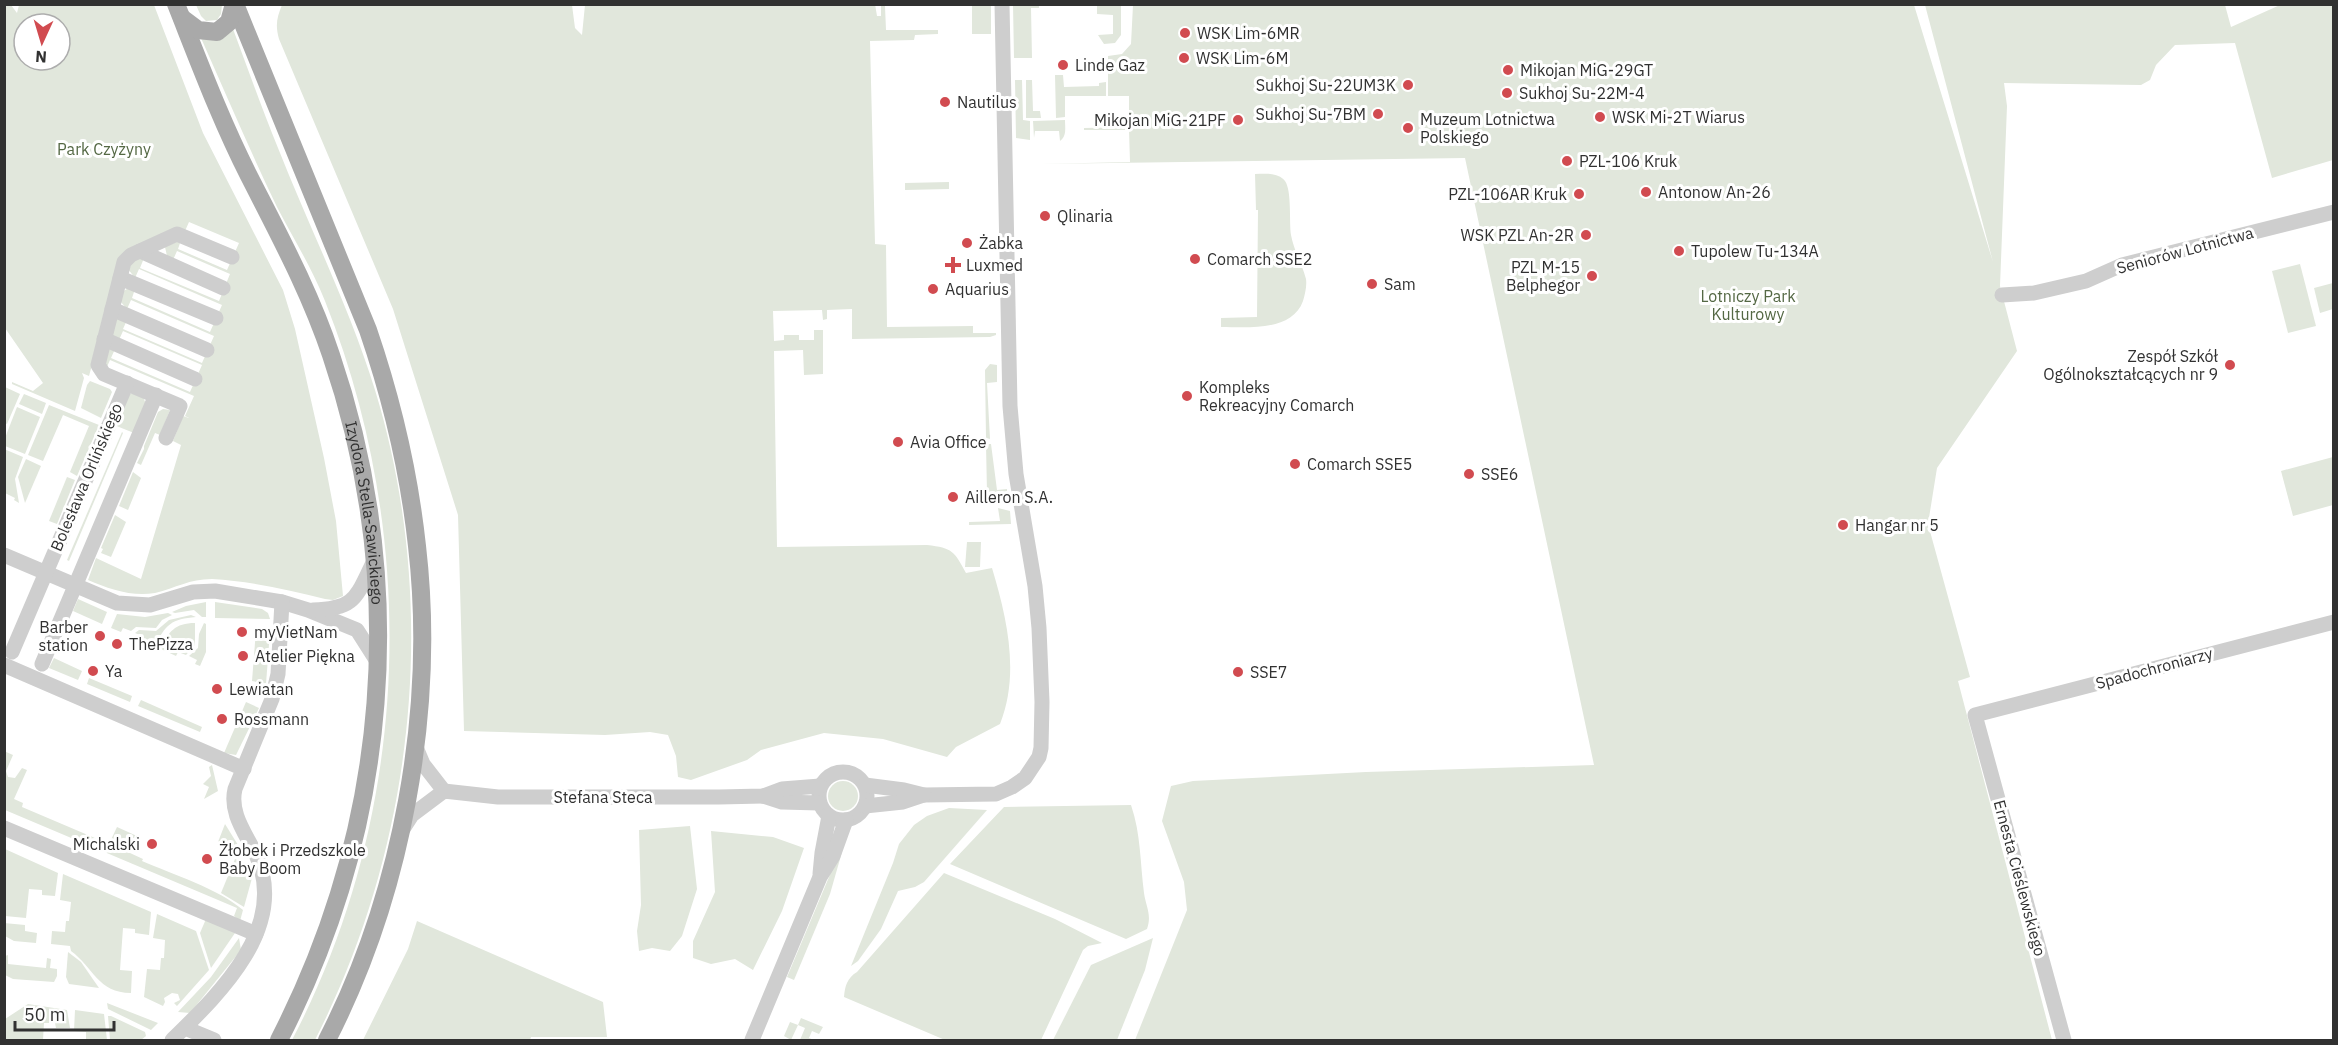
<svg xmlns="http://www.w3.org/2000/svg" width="2338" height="1045" font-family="'IBM Plex Sans',sans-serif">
  <rect width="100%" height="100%" fill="#fff"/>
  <g fill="#e1e7dc" fill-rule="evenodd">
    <path d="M5 5H11L17 13 19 5H154L203 133 283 290 295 329 324 458 336 521 343 596 333 600 325 599C289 590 250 581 212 579 189 579 176 588 155 593 132 597 109 589 88 580L96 558 141 579 181 445 173 441 183 416 189 418 185 416 194 396 110 360 106 369 104 367 108 349H115L111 358 190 392 202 365 123 331 119 340 113 336 112 327 117 319 127 320 123 329 202 363 214 336 131 300 127 309 120 301 122 292 130 287 135 289 132 298 210 332 222 305 139 269 135 278 128 269 131 260 144 258 140 268 219 301 230 274 177 251 173 260 167 256 165 247 181 240 178 249 227 270 239 243 189 222 185 231 121 257 89 376 82 373 84 378 75 411 12 384V382L33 391 43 383 5 328ZM24 24H60V60H24Z"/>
    <polygon points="196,5 222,5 221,14 217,20 206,21 201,16"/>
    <path d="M282 5H572L575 28 582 35 585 5 875 4 877 16H881V6H885L886 30H938V34L915 35 914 40 870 41 875 244 886 245 887 327 973 326V333H996V335L990 337 852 339V309L827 310V319L823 320 822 310 773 311 774 341 784 340V335H799V340H814V330H823V374L804 375 803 350 774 351 777 547 927 545C953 548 954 551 966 573L992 568C1007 618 1020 674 1000 724L956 747 947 757 883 739 824 733 761 750 747 760 691 780 678 777 676 756 668 735 650 732 605 735 464 731 458 515 393 309 279 39C275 25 277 17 282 5Z"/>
    <rect x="972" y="5" width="19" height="29"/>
    <polygon points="1013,5 1039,5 1039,8 1031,8 1032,58 1014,58"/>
    <polygon points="1097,5 1121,5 1121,35 1115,43 1104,44 1098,35 1113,34 1113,15 1097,14"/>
    <polygon points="1133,5 1914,5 1993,262 1925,5 2225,5 2231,27 2280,5 2333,5 2333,160 2272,178 2235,43 2175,45 2156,65 2150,80 2141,85 2004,83 2007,106 2000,286 2017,351 1937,468 1928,524 1970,677 1958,681 2052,1040 1135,1040 1187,910 1184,882 1162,821 1171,786 1193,781 1366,772 1594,765 1465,158 1040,164 1130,162 1129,130 1084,130 1084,128 1129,127 1129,96 1108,96 1108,56 1122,54 1131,44"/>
    <path d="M233 29C248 69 262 109 278 148 310 229 349 306 375 390 440 603 416 842 315 1040H292C411 813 420 539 325 301 312 268 293 238 277 207 250 151 226 94 201 38L224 37Z"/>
    <polygon points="1055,75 1063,75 1064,87 1099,86 1099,83 1106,82 1106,96 1065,96 1065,117 1056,118"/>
    <polygon points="1015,80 1022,80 1023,120 1030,121 1030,140 1016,138"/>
    <polygon points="1026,80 1032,80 1033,111 1040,111 1041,118 1026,118"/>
    <path d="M1065 120C1065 128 1067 136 1060 141L1059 131H1035L1034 138 1033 121Z"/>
    <path d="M1255 174C1265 174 1278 172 1285 181 1292 191 1289 222 1291 235 1294 251 1302 264 1306 279 1307 286 1305 294 1303 301 1292 332 1247 327 1221 327V318L1257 317 1258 210H1256Z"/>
    <polygon points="949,182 949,189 905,190 905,183"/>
    <polygon points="2300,264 2316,326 2288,333 2272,271"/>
    <polygon points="2333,283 2333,309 2320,313 2314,288"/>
    <polygon points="990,364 997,365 997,382 987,383 990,439 986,438 985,370"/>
    <polygon points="90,381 110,389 112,392 101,418 81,408 87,385"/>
    <polygon points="5,387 20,394 7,424 5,423"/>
    <polygon points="133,393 143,397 146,404 134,433 114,425 130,394"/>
    <polygon points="24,394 46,403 42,414 19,404"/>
    <polygon points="49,405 99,425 77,476 70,472 89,426 63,415 43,461 28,455"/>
    <polygon points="17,407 40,417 25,454 5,446 5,438"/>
    <polygon points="163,409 170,410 160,435 155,433 141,465 137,463 144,449 144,446 158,412"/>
    <polygon points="122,432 123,433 69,561 67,560"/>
    <polygon points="986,444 991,444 997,490 1007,489 1007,495 1001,499 992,498 987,493"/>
    <polygon points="4,449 23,457 15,479 19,503 14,500 15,498 5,493"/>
    <polygon points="2333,457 2333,505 2293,516 2281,471"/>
    <polygon points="26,459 41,466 25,503 18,477"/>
    <polygon points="133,472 141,478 128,510 119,506"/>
    <polygon points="67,477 75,480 57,524 49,521"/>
    <polygon points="998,508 1010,511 1011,524 969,525 969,522 1000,521"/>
    <polygon points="115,515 126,522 111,557 101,553 103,549 101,548"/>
    <polygon points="967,542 981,542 980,567 965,567"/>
    <polygon points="78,599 107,612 102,624 73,611"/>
    <polygon points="206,602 206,617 202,617 194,610 175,613 172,612 186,606"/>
    <polygon points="215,602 262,609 268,613 270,619 215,618"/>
    <polygon points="168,613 172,615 162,620 156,628 136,627 131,631 123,628 121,632 111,628 117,614 145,617"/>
    <path d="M191 615 196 617C172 619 165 624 155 647L140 640 142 636 135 633 139 630 156 631 169 620Z"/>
    <path d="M195 623V645L186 655 178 652 176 656 161 649C168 632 175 623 195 623Z"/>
    <polygon points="204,623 206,624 206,652 200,666 195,664 197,660 189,656 198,648 199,634"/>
    <polygon points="256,630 270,631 266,684 252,681"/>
    <polygon points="54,658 82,671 78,680 49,668"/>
    <polygon points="89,678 132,696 130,702 87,684"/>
    <polygon points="141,700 202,727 200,732 138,706"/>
    <polygon points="246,702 259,708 236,755 224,753"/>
    <path d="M4 751 13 755 6 771 8 777 15 778 22 768 27 770 14 799 23 803 22 807 109 844 117 827 137 836 130 853 143 859 142 861C172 874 219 889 243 910L240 921 234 916 237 908 5 810Z"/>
    <polygon points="212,765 218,791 204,799 209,787 203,784 211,776 209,767"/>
    <circle cx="843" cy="796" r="15"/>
    <path d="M1131 805C1141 834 1140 863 1144 893 1146 907 1152 915 1147 929L1126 939 950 864 1004 807Z"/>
    <polygon points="949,808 987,810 924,882 915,887 898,891 881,929 858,961 851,966 893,863 899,844 914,825 927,816"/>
    <polygon points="225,824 243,853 218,842"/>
    <polygon points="690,826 697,889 682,936 670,951 652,948 639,951 637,931 641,905 639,830"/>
    <polygon points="711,831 773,837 804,848 782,911 753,970 735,959 711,964 693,958 693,941 715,892"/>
    <polygon points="5,849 58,873 55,896 42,895 42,890 29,889 26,918 5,916"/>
    <polygon points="842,852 830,894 794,980 787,977 837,858"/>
    <polygon points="235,859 248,864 252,878 244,907 221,893"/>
    <path d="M944 873 1055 919 1102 943 1088 946 1083 950 1041 1040H945L844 997C845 986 847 978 857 972Z"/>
    <path d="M63 874 151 912 149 935 135 933V929L123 928 120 970 132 971 131 993C98 993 93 967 71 951L70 946 51 944 52 931 65 932 66 921H69L71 902 60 900Z"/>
    <polygon points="157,914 196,931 209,970 177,1006 174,1003 180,1000 178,994 172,993 164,998 165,1002 163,1006 144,997 147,969 160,970 161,958 164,958 165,940 153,938"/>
    <polygon points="206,919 235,933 211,968 200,933"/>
    <polygon points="417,921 603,1002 607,1037 531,1037 530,1040 363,1040 408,949"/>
    <polygon points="4,923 25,925 25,931 37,933 36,943 14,941 5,936"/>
    <polygon points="239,938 241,950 190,1013 178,1012 211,977"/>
    <polygon points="1153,938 1145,970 1117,1040 1053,1040 1091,965"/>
    <polygon points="68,952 81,962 99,988 69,984 66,977"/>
    <polygon points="8,955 8,964 46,968 47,958 51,959 50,968 57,969 57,976 54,982 13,979 5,975 5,956"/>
    <polygon points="107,1003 158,1023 151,1030 108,1009"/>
    <polygon points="28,1004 67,1010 70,1028 56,1028 55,1023 44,1023 43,1040 5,1040 5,1019"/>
    <polygon points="75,1010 104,1014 107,1040 86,1040 86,1032 74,1031"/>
    <polygon points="108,1016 111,1016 145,1032 146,1036 141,1040 110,1040"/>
    <polygon points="801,1018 823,1027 819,1034 812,1031 809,1038 814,1040 800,1040 805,1028 798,1025 791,1040 784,1036 790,1022 798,1025"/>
  </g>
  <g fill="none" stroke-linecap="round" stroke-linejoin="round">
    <g stroke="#cecece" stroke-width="15">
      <polyline points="140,251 223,288"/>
      <polyline points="120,278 216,318"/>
      <polyline points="2002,295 2034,293 2086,281 2122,265 2334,212"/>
      <polyline points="112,309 207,350"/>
      <polyline points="104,339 195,379"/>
      <polyline points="166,438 180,406 104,374 98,365 124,262 131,255 177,234 232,257"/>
      <polyline points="4,555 117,603 150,605 193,592 215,591 282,602 308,610 357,630 378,663"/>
      <path d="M313 610C357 609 356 596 374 561"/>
      <polyline points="12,652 127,383"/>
      <polyline points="42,664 156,395"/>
      <polyline points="4,665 244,769"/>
      <polyline points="415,745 423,764 444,791"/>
      <circle cx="843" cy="796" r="24"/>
      <polyline points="865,785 904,790 924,795 996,794 1012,787 1025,778 1039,757 1041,748 1042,702 1039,628 1035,586 1016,474 1010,406 1002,4"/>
      <polyline points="763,796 782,802 819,803"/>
      <polyline points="865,806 903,802 924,795"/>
      <polyline points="4,828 256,934"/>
      <polyline points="403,829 412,815 444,791 498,797 719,797 763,796 782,789 820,786"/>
      <polyline points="820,874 822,853 829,816"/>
      <polyline points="185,1028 214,1040"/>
      <path d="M172 1040C218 995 288 929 257 857 247 835 229 814 235 789L272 699 278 674 282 602"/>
      <polyline points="752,1040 820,877 833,856 846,820"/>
      <polyline points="2064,1040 1975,715 2334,622"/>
    </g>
    <g stroke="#a9a9a9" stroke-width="18">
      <path id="s1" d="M176 4C199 62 221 121 249 176 279 235 310 292 331 355 409 584 389 826 279 1040"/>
      <path d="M235 4 368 330C392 400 409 472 417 546 436 710 402 894 327 1040"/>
      <polyline points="182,18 198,30 217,32 229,22 234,4"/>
    </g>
  </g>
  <g fill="#d14b50" stroke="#fff" stroke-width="2">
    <circle cx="1185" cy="33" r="6"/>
    <circle cx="1184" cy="58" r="6"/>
    <circle cx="1063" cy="65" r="6"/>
    <circle cx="1508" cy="70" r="6"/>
    <circle cx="1408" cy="85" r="6"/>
    <circle cx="1507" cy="93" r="6"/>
    <circle cx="945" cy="102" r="6"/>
    <circle cx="1378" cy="114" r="6"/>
    <circle cx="1600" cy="117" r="6"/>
    <circle cx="1238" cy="120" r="6"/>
    <circle cx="1408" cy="128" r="6"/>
    <circle cx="1567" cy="161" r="6"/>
    <circle cx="1646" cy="192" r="6"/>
    <circle cx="1579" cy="194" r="6"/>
    <circle cx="1045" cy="216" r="6"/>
    <circle cx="1586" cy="235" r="6"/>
    <circle cx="967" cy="243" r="6"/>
    <circle cx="1679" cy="251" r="6"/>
    <circle cx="1195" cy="259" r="6"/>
    <path d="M950 256h6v6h6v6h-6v6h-6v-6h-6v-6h6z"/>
    <circle cx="1592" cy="276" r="6"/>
    <circle cx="1372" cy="284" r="6"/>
    <circle cx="933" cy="289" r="6"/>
    <circle cx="2230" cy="365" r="6"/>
    <circle cx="1187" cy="396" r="6"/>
    <circle cx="898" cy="442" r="6"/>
    <circle cx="1295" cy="464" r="6"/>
    <circle cx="1469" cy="474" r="6"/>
    <circle cx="953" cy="497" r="6"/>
    <circle cx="1843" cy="525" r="6"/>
    <circle cx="242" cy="632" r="6"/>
    <circle cx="100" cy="636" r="6"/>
    <circle cx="117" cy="644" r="6"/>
    <circle cx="243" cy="656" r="6"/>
    <circle cx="93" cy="671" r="6"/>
    <circle cx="1238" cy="672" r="6"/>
    <circle cx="217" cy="689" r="6"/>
    <circle cx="222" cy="719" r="6"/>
    <circle cx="152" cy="844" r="6"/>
    <circle cx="207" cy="859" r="6"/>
  </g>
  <g text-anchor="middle" stroke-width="6" stroke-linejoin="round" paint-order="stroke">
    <g font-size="16" fill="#313131" stroke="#fff" text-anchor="start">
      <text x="1197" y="39">WSK Lim-6MR</text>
      <text x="1196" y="64">WSK Lim-6M</text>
      <text x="1075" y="71">Linde Gaz</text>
      <text x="1520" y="76">Mikojan MiG-29GT</text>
      <text x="1396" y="91" text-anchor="end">Sukhoj Su-22UM3K</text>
      <text x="1519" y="99">Sukhoj Su-22M-4</text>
      <text x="957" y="108">Nautilus</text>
      <text x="1366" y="120" text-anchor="end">Sukhoj Su-7BM</text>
      <text x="1612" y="123">WSK Mi-2T Wiarus</text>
      <text x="1420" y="125">Muzeum Lotnictwa<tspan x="1420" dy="18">Polskiego</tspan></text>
      <text x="1226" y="126" text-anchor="end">Mikojan MiG-21PF</text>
      <text x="1579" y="167">PZL-106 Kruk</text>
      <text x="1658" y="198">Antonow An-26</text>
      <text x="1567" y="200" text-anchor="end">PZL-106AR Kruk</text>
      <text x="1057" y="222">Qlinaria</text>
      <text x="1574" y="241" text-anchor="end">WSK PZL An-2R</text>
      <text x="979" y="249">Żabka</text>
      <text x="1691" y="257">Tupolew Tu-134A</text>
      <text x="1207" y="265">Comarch SSE2</text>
      <text x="966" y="271">Luxmed</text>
      <text x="1580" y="273" text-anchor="end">PZL M-15<tspan x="1580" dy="18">Belphegor</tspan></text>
      <text x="1384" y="290">Sam</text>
      <text x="945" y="295">Aquarius</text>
      <text x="2218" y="362" text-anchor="end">Zespół Szkół<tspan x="2218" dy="18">Ogólnokształcących nr 9</tspan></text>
      <text x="1199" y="393">Kompleks<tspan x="1199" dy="18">Rekreacyjny Comarch</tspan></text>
      <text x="910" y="448">Avia Office</text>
      <text x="1307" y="470">Comarch SSE5</text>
      <text x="1481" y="480">SSE6</text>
      <text x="965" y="503">Ailleron S.A.</text>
      <text x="1855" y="531">Hangar nr 5</text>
      <text x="88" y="633" text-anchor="end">Barber<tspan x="88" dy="18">station</tspan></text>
      <text x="254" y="638">myVietNam</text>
      <text x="129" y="650">ThePizza</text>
      <text x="255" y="662">Atelier Piękna</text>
      <text x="105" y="677">Ya</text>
      <text x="1250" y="678">SSE7</text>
      <text x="229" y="695">Lewiatan</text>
      <text x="234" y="725">Rossmann</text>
      <text x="140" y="850" text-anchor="end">Michalski</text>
      <text x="219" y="856">Żłobek i Przedszkole<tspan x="219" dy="18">Baby Boom</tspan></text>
    </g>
    <g font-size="16" fill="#546844" stroke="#fff">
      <text x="104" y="155">Park Czyżyny</text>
      <text x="1748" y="302">Lotniczy Park<tspan x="1748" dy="18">Kulturowy</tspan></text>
    </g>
    <g font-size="16" fill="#313131" stroke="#fff">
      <text transform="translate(2185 250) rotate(-15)" y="6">Seniorów Lotnictwa</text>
      <text transform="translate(86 477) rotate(-67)" y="6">Bolesława Orlińskiego</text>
      <text dy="6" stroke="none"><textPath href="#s1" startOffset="546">Izydora Stella-Sawickiego</textPath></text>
      <text transform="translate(2154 668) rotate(-15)" y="6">Spadochroniarzy</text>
      <text x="603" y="803">Stefana Steca</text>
      <text transform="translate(2020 878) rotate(75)" y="6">Ernesta Cieślewskiego</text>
    </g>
  </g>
  <rect width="2338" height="1045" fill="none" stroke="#313131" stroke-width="12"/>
  <g transform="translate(42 42) rotate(184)"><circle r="28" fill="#ffffff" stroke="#adadad" stroke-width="1.5"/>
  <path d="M0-4.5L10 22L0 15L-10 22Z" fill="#d14b50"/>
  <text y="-9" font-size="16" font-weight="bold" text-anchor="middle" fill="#313131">N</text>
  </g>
  <path d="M15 1021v9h99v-9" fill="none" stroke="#313131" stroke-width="3"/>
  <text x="24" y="1021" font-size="18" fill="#313131" stroke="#ffffff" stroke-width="4.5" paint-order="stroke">50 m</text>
</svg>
